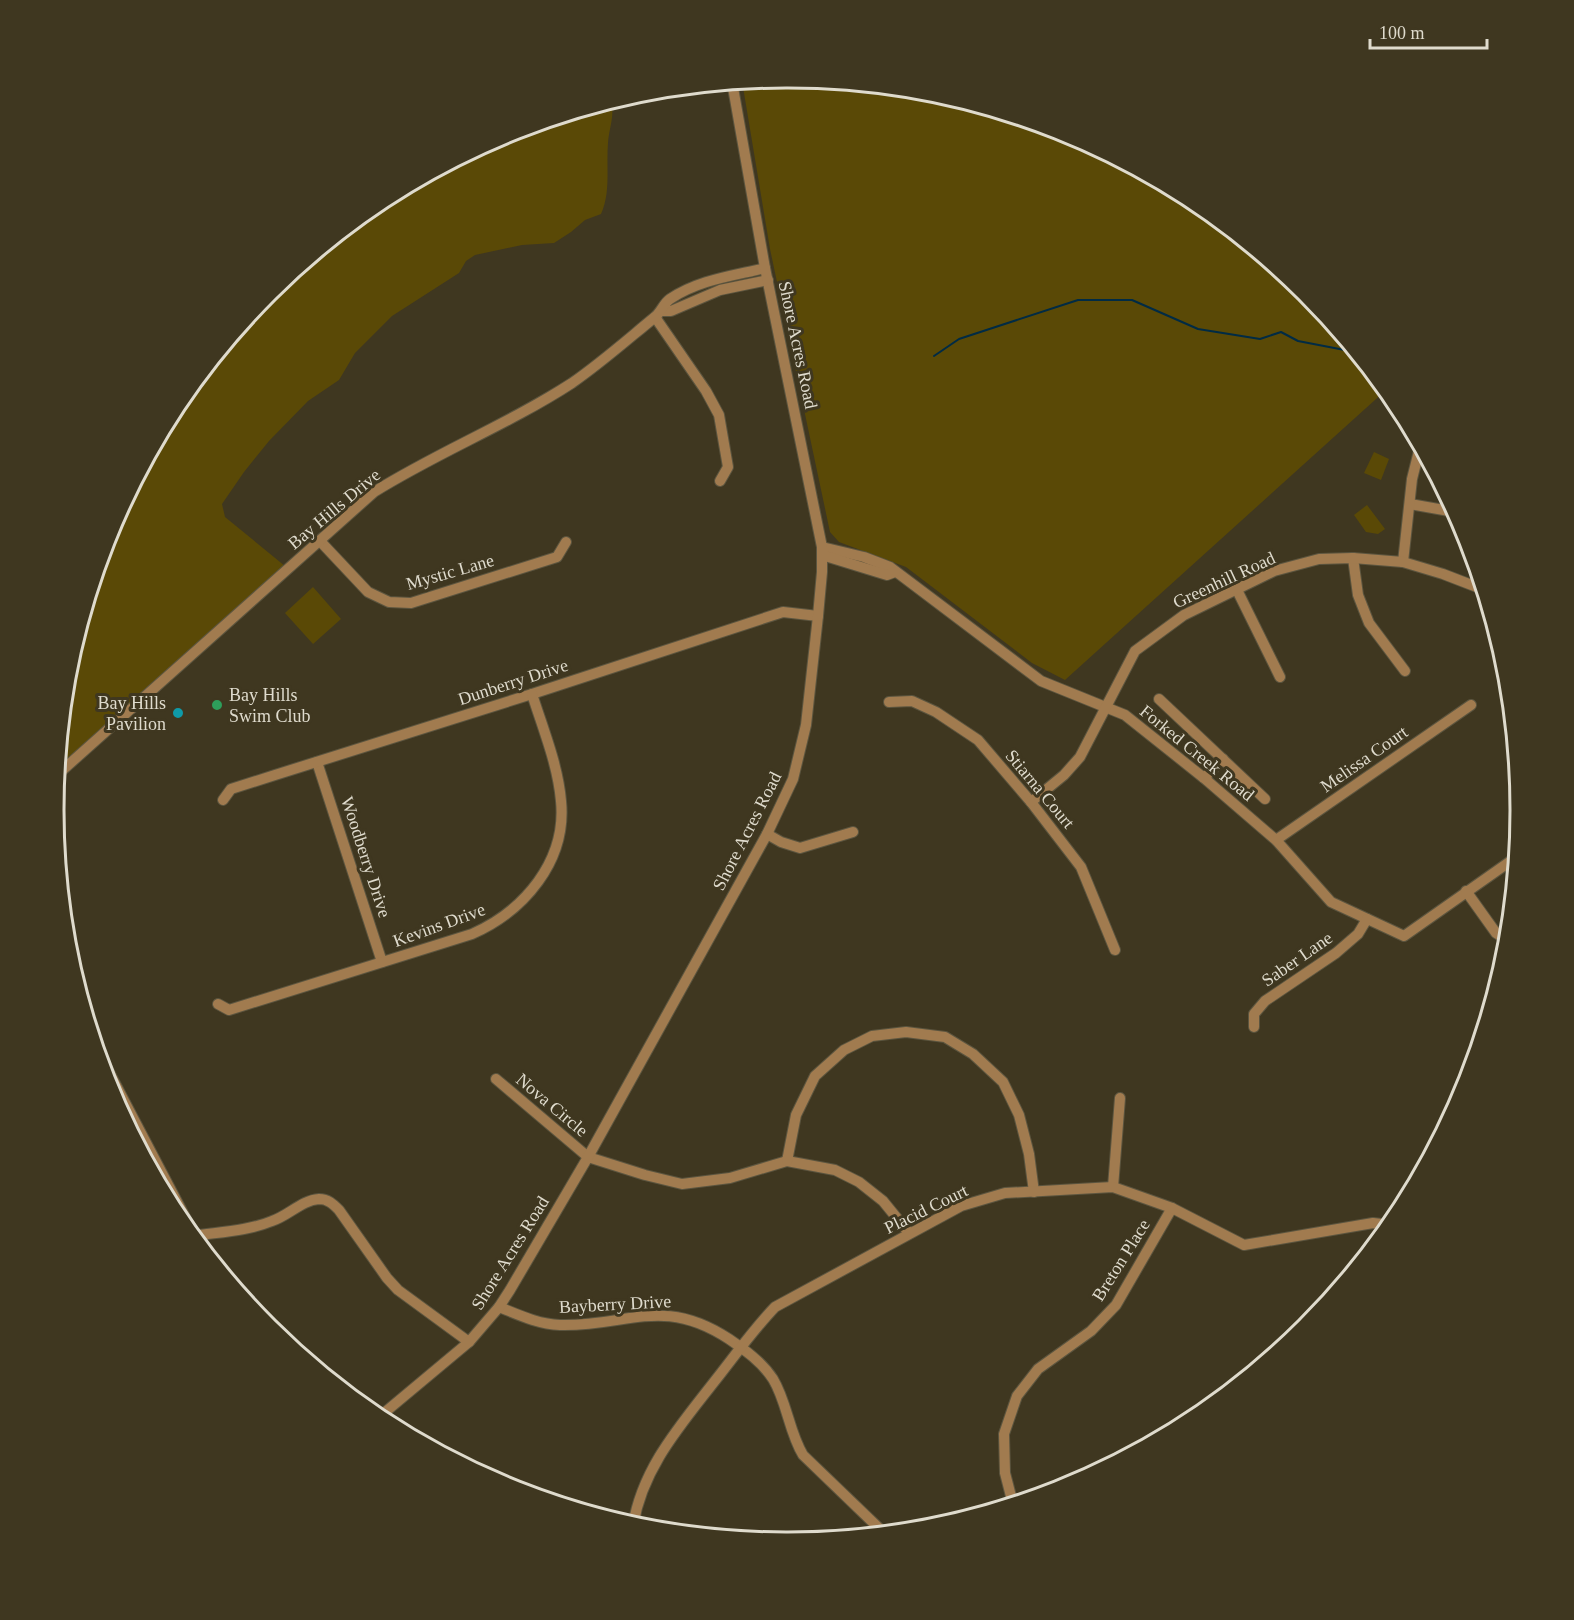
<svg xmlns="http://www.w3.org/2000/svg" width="1574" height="1620" font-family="'Times New Roman',serif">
  <rect width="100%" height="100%" fill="#3f3720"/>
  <g fill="#5a4906">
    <polygon points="787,77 930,91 1068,133 1195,201 1306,292 1386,390 1065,680 1032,663 906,567 839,542 830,532 770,249 742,81"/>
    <path d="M611 101C615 116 609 128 608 143 606 167 611 192 601 214L585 220 571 232 554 243 522 245 475 255 466 261 459 273 392 316 355 353 339 380 308 401 269 441 244 472 222 504 225 517 291 571 67 763 59 756 68 667 110 529 178 402 269 291 380 200 507 133Z"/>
    <polygon points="1374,452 1389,459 1381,480 1364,473"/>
    <polygon points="1367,505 1385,529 1378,534 1366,532 1354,515"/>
    <polygon points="313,587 341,619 313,644 285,613"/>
  </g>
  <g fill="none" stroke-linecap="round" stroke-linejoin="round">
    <polyline stroke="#002b45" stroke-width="2" points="934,356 959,339 1078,300 1132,300 1198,329 1260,339 1281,332 1298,341 1355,352"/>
    <g stroke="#5c553f" stroke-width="12">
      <g id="minor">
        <polyline points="662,311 671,311 720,290 768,280"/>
        <polyline points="655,317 706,391 719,415 728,467 720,481"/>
        <polyline points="1410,504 1455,512"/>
        <polyline points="320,541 368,592 389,602 411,603 557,557 566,542"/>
        <polyline points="822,547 864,557 890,567 1041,681 1125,715 1204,778 1276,840 1331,902 1404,936 1515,858"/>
        <polyline points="822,555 887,575 895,572"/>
        <polyline points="1353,558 1358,595 1369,623 1405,671"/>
        <polyline points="1403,562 1412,479 1420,447"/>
        <polyline points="1237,590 1280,677"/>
        <polyline points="1159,699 1265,799"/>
        <polyline points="889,702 912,701 936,712 978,740 1031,802 1081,867 1115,950"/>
        <polyline points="317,762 382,962"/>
        <path d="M57 775 374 492C438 452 509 424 572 383 601 363 628 339 655 317 661 312 664 303 670 299 698 280 732 276 765 268"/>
        <polyline points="1204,778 1223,759"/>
        <polyline points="223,800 231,789 275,775 532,694 783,612 818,616"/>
        <polyline points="1031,802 1064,775 1080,757 1135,651 1184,615 1274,571 1319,559 1353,558 1403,562 1443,574 1482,589"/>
        <polyline points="767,834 781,842 800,848 853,832"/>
        <polyline points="1276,840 1471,705"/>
        <polyline points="1466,891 1496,933 1507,940"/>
        <path d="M218 1004 229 1010 472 934C524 911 567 861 561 801 558 765 543 729 532 694"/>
        <polyline points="1254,1027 1254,1014 1265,1001 1336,953 1358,934 1367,919"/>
        <polyline points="99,1053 195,1236"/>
        <polyline points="496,1079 588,1157 645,1175 682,1184 730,1178 787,1161 835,1170 859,1182 883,1201 909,1233"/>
        <polyline points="787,1161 796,1115 815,1076 844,1050 872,1036 906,1032 945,1037 973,1054 1003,1082 1019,1115 1029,1154 1034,1192"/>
        <polyline points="1113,1187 1120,1098"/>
        <path d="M193 1236C219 1232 248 1231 272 1221 288 1216 302 1200 319 1199 328 1199 333 1204 339 1210L387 1278 398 1290 469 1342"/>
        <path d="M499 1307C519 1315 538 1324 560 1325 628 1327 662 1295 729 1339 745 1350 762 1362 773 1379 787 1402 789 1432 803 1455L884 1533"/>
        <polyline points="378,1418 469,1342 499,1307 510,1290 588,1157 767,834 793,779 806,725 818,616 822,572 822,547 765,268 732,82"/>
        <polyline points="1013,1504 1005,1473 1004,1434 1017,1396 1038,1369 1091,1331 1116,1305 1172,1208"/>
        <path d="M633 1526C642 1469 679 1427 714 1382 734 1357 752 1331 775 1307L961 1206 1005 1193 1113 1187 1172 1208 1244 1245 1373 1223 1390 1225"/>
      </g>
    </g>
    <use href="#minor" stroke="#a17b4f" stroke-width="10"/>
  </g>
  <circle fill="#2e9e5b" stroke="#3f3720" stroke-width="2" cx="217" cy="705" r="6"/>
  <circle fill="#0f9aa8" stroke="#3f3720" stroke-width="2" cx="178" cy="713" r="6"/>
  <g text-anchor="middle" stroke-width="6" stroke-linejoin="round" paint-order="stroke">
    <g font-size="18" fill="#dfdbcd" stroke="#3f3720">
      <text transform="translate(798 345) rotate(78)" y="6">Shore Acres Road</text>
      <text transform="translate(334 509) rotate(-40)" y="6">Bay Hills Drive</text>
      <text transform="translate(450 572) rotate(-16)" y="6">Mystic Lane</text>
      <text transform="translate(1224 580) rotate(-25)" y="6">Greenhill Road</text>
      <text transform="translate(513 682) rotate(-18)" y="6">Dunberry Drive</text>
      <text transform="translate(1197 753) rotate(39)" y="6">Forked Creek Road</text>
      <text transform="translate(1364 759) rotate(-35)" y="6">Melissa Court</text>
      <text transform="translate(1040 789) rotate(50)" y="6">Stiarna Court</text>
      <text transform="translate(747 831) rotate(-63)" y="6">Shore Acres Road</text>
      <text transform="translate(366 857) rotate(72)" y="6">Woodberry Drive</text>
      <text transform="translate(439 925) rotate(-20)" y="6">Kevins Drive</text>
      <text transform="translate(1297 959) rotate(-35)" y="6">Saber Lane</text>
      <text transform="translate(552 1105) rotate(40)" y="6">Nova Circle</text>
      <text transform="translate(926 1209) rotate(-26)" y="6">Placid Court</text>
      <text transform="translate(510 1253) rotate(-58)" y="6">Shore Acres Road</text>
      <text transform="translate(1121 1260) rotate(-58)" y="6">Breton Place</text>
      <text transform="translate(615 1304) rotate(-3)" y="6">Bayberry Drive</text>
    </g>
    <g font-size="18" fill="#dfdbcd" stroke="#3f3720" text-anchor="start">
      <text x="229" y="701">Bay Hills<tspan x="229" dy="21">Swim Club</tspan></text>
      <text x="166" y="709" text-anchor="end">Bay Hills<tspan x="166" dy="21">Pavilion</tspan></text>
    </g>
  </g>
  <path d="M0 0H1574V1620H0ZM786 88H788A722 722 0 0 1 1510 810V810A722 722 0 0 1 788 1532H786A722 722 0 0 1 64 810V810A722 722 0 0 1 786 88Z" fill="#3f3720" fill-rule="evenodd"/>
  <path fill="none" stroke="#dfdbcd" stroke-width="3" d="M786 88H788A722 722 0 0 1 1510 810V810A722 722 0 0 1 788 1532H786A722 722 0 0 1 64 810V810A722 722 0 0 1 786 88Z"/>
  <path d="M1370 39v9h117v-9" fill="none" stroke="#dfdbcd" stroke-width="3"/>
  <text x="1379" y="39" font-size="18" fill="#dfdbcd" stroke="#3f3720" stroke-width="4.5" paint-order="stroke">100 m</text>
</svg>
